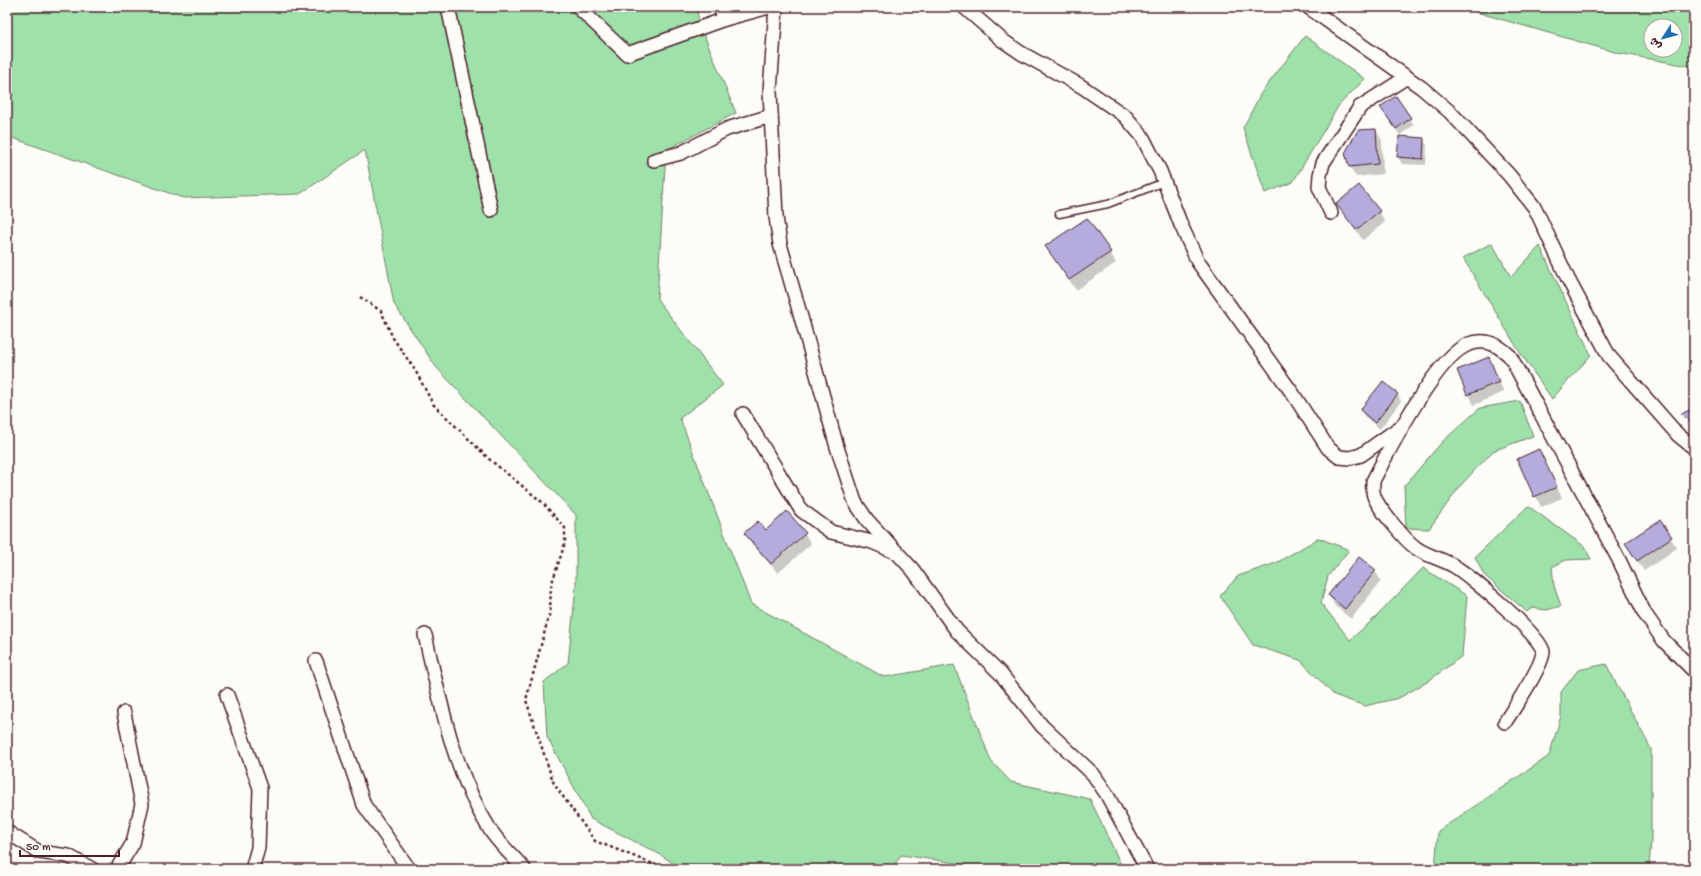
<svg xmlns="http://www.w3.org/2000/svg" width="1701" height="876" font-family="'Gochi Hand','Playpen Sans Arabic',sans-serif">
  <rect width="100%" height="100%" fill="#fdfcf7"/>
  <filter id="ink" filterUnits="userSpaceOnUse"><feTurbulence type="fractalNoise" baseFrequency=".025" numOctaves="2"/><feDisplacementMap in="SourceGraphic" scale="8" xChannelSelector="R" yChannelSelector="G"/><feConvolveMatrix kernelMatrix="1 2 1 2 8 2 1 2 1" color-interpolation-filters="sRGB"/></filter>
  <g filter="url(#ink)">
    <g fill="#9fe1aa" stroke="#74806a" fill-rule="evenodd">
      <polygon points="7,7 696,7 700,25 736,113 666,150 657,299 723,385 680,418 751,604 884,677 954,665 991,761 1011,782 1090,799 1123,869 976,869 963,864 901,855 892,869 681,869 661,855 591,819 547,737 544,682 568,663 576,587 576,515 436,367 394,304 365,150 300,194 183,198 7,136"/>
      <path d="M1473 7H1694V67L1618 53 1476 12ZM1651 26H1675V50H1651Z"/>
      <polygon points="1305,36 1365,79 1339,105 1293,182 1265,193 1243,128 1261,93"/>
      <polygon points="1492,243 1511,277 1540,246 1591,355 1552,399 1519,351 1463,258"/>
      <polygon points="1520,401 1533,436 1493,451 1461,485 1429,529 1406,528 1404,486 1442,442 1480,408"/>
      <polygon points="1528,506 1584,546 1591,559 1566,560 1552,567 1554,586 1561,606 1547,610 1532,608 1527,612 1484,575 1475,557"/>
      <polygon points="1319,538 1349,550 1328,576 1321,603 1350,640 1375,618 1423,568 1467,596 1462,656 1427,682 1399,698 1365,706 1334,695 1300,660 1253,645 1220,596 1238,576 1276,563"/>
      <polygon points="1606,664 1651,749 1651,839 1649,869 1435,869 1438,831 1549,756 1561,716 1561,692 1578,670"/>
    </g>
    <g fill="#0003">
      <polygon points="1396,97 1414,125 1400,135 1385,114"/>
      <polygon points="1376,130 1382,141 1383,174 1356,177 1350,167 1346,153"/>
      <polygon points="1423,139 1427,145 1426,165 1402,164 1398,157"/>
      <polygon points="1337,205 1379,211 1385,222 1363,240"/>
      <polygon points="1110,252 1116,263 1076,290 1053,257"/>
      <polygon points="1488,358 1504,392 1474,405 1458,371"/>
      <polygon points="1398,395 1401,401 1380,429 1365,417 1361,410"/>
      <polygon points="1694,409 1694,429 1683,414"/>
      <polygon points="1539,450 1562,498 1541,507 1518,460"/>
      <polygon points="787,513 805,534 811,544 778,573 751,543 745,533 766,531"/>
      <polygon points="1659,521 1677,548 1644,571 1626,544"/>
      <polygon points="1359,558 1375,571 1381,581 1351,619 1335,606 1329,595"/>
    </g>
    <g fill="#b5acdd" stroke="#4a1f2b">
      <polygon points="1396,96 1411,118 1396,129 1380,107"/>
      <polygon points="1376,129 1378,164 1349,167 1345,153 1358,130"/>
      <polygon points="1399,136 1424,138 1423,159 1397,157"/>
      <polygon points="1359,185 1380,211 1356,230 1336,204"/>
      <polygon points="1087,218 1111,252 1069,280 1045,246"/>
      <polygon points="1489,357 1499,382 1467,395 1457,370"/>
      <polygon points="1383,381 1398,394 1375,423 1360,410"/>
      <polygon points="1694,408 1694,427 1681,414"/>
      <polygon points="1539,449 1557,487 1534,497 1517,459"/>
      <polygon points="787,511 806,533 771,564 744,533 758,521 766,530"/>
      <polygon points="1660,520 1672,537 1637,561 1625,543"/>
      <polygon points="1359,557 1376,570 1345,609 1328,595"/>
    </g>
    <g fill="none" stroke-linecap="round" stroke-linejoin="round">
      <g stroke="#4a1f2b" stroke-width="9">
        <polyline id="lane" points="1059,214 1108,204 1164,182"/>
      </g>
      <g stroke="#4a1f2b" stroke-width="16">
        <g id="street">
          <polyline points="448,7 491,210"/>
          <polyline points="578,7 627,54 725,19"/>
          <polyline points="720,7 725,19 769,7"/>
          <polyline points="776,7 770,91 776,217 780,244 801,317 837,447 855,502 867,520 913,570 957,631 1000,673 1042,726 1093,774 1106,793 1147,869"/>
          <polyline points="964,7 1002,40 1021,53 1081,86 1125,116 1142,136 1160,171 1181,225 1198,262 1293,394 1328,448 1339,457 1350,458 1361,455 1399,428"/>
          <polyline points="1308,7 1422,88 1450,112 1509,175 1535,208 1568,279 1609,356 1678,435 1694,448"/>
          <polyline points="654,160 681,153 727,129 771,116"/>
          <polyline points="1331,213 1319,187 1320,175 1323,163 1360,107 1407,77"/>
          <polyline points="743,414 801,510 831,532 872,542 895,552"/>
          <path d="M425 635C440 700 453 770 489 828 498 843 513 856 524 869"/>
          <polyline points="316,661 364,805 409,869"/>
          <polyline points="227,695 260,788 258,848 252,869"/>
          <path d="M1505 722C1514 708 1542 667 1543 652 1544 638 1469 575 1454 566 1442 559 1427 556 1416 548 1405 540 1378 508 1374 496 1372 491 1373 485 1373 481 1389 450 1437 355 1469 344 1487 338 1498 345 1510 356L1619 560 1645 614 1664 641 1694 671"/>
          <polyline points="7,832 39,852 68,856 92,869"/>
          <polyline points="117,869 133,843 142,804 124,713"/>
        </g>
      </g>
      <polyline stroke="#4a1f2b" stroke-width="2.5" stroke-dasharray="3 3" stroke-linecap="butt" points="360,297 381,311 393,338 415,370 433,404 489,459 542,502 565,528 565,543 551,586 550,612 526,700 554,784 595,841 666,869"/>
      <use href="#lane" stroke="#fdfcf7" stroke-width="6"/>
      <use href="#street" stroke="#fdfcf7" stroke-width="13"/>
    </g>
  </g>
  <rect width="1701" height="876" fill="none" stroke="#fdfcf7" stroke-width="24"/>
  <rect x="12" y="12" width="1677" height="852" fill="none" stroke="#4a1f2b" stroke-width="1.5" filter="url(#ink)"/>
  <g transform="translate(1663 38) rotate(234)"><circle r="19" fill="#fdfcf7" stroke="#b5a4a5"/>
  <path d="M0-3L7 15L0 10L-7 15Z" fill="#1f6fb2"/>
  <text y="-6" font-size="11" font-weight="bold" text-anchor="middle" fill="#4a1f2b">ش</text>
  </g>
  <path d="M20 850v6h99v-6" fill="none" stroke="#4a1f2b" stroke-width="2"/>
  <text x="26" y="850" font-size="12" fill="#4a1f2b" stroke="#fdfcf7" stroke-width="3" paint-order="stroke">50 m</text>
</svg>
